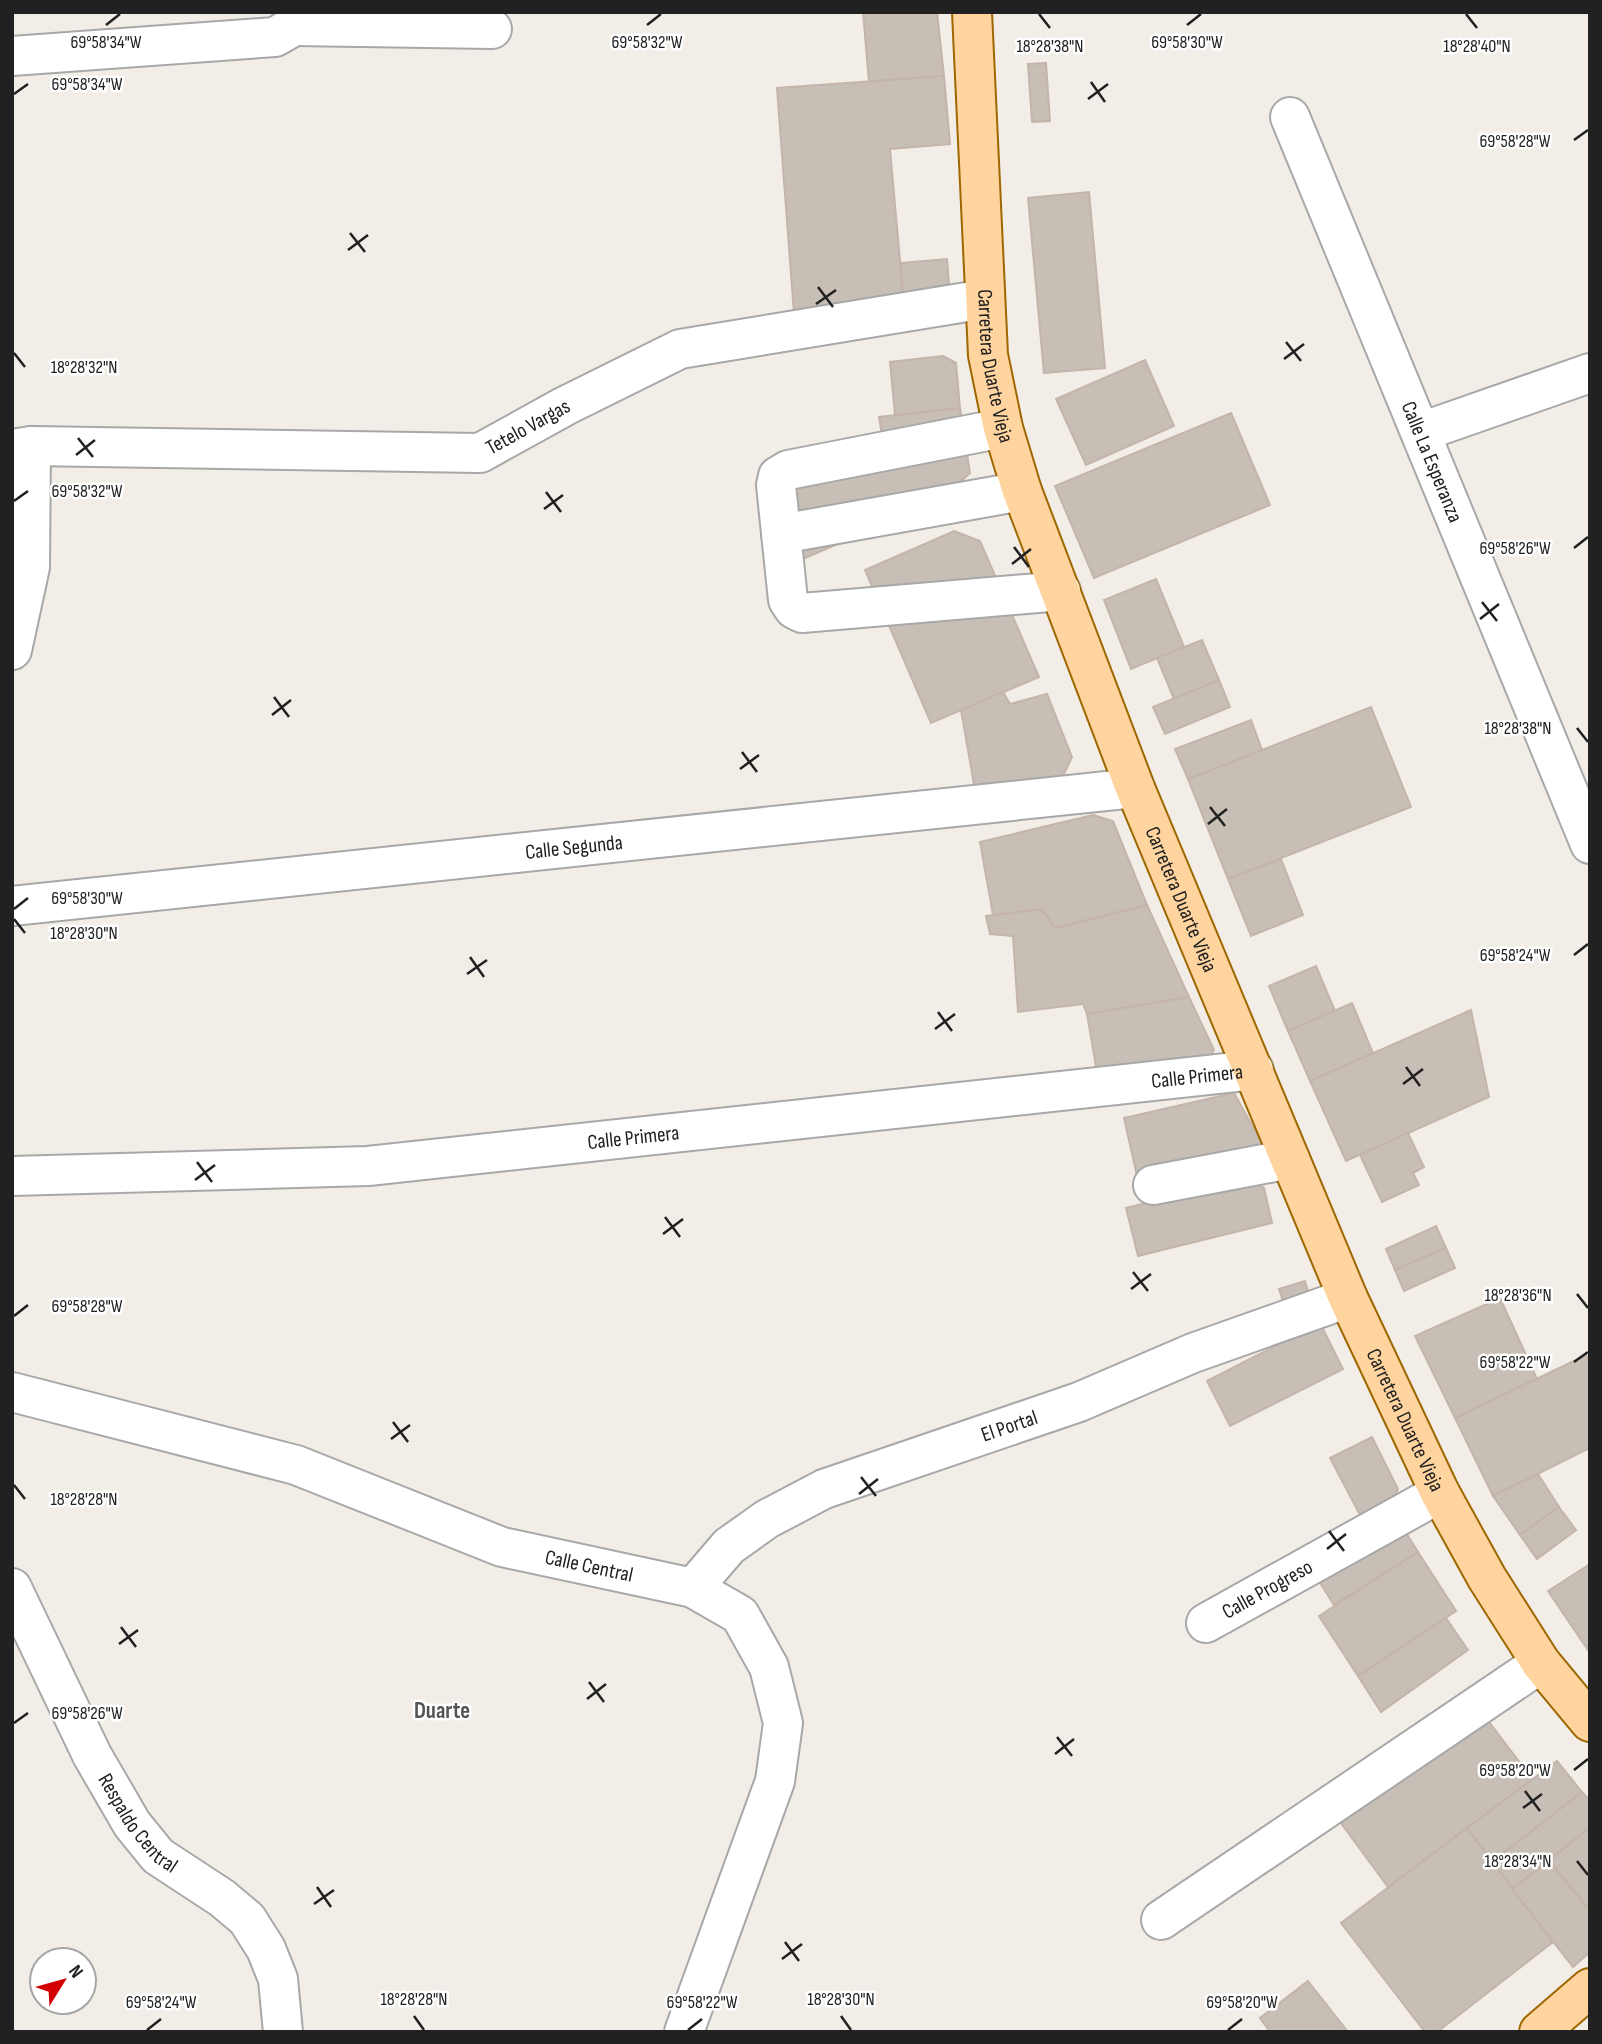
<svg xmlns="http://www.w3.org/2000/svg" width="1602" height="2044" font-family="'Sofia Sans Condensed',sans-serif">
  <rect width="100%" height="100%" fill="#f2eee7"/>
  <g fill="#c7beb6" stroke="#c4b4a9" stroke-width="2">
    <polygon points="863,12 937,12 944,76 869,82"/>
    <polygon points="1046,63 1050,121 1032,122 1028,64"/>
    <polygon points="944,76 950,144 890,149 904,306 794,314 777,88"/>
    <polygon points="1089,192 1105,368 1044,373 1028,198"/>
    <polygon points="947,259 950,297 904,306 901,263"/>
    <polygon points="943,356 956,363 960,408 895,415 890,362"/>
    <polygon points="1145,360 1174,426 1086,465 1056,399"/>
    <polygon points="960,408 970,473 939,501 786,566 762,464 882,436 879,417"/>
    <polygon points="1231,413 1270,505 1094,578 1055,486"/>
    <polygon points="954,531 980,541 1039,677 931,723 865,570"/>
    <polygon points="1156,579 1184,647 1131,669 1104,600"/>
    <polygon points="1202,640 1219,680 1174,699 1157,658"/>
    <polygon points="1219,680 1230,707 1165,734 1153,707"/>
    <polygon points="1003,692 1010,704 1047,694 1072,757 1063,776 976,796 961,710"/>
    <polygon points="1371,707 1411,807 1228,879 1188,779"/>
    <polygon points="1251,720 1262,750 1188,779 1175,749"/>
    <polygon points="1093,815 1113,821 1147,905 1055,928 1042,909 993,915 980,842"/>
    <polygon points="1281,859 1303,915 1251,936 1228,879"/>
    <polygon points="1147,905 1189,997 1087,1014 1083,1004 1018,1012 1013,936 990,934 986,916 1042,909 1055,928"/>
    <polygon points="1316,966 1335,1011 1288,1031 1269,986"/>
    <polygon points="1189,997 1214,1050 1204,1066 1099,1084 1087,1014"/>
    <polygon points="1352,1003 1373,1053 1310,1081 1288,1031"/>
    <polygon points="1471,1010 1489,1097 1346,1161 1310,1081"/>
    <polygon points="1234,1093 1264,1147 1137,1176 1124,1118"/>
    <polygon points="1408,1133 1424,1167 1413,1173 1419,1185 1382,1202 1360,1155"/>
    <polygon points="1247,1178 1264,1188 1272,1223 1138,1256 1126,1208"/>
    <polygon points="1436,1226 1446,1248 1395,1270 1386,1249"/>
    <polygon points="1446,1248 1455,1268 1404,1291 1395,1270"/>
    <polygon points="1305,1281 1312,1304 1288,1318 1279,1289"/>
    <polygon points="1500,1298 1537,1379 1455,1418 1415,1336"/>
    <polygon points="1320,1323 1343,1369 1230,1426 1207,1381"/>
    <polygon points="1586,1355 1590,1363 1590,1448 1493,1496 1455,1418"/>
    <polygon points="1372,1437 1398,1489 1394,1498 1360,1515 1330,1458"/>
    <polygon points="1538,1474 1559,1507 1520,1535 1493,1496"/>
    <polygon points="1559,1507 1576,1530 1537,1559 1520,1535"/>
    <polygon points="1403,1528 1418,1552 1334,1605 1319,1581"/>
    <polygon points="1418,1552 1456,1611 1358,1676 1319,1616"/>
    <polygon points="1590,1564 1590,1653 1548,1591"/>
    <polygon points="1446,1618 1468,1650 1381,1712 1358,1676"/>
    <polygon points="1483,1714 1533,1780 1388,1887 1338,1819"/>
    <polygon points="1557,1761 1582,1792 1492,1862 1467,1828"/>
    <polygon points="1582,1792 1590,1801 1590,1827 1512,1889 1492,1862"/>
    <polygon points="1590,1827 1590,1911 1549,1861"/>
    <polygon points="1467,1828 1553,1942 1437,2032 1425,2032 1341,1923"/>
    <polygon points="1549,1861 1590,1911 1590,1952 1573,1967 1512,1889"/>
    <polygon points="1308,1981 1348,2032 1270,2032 1260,2018"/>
  </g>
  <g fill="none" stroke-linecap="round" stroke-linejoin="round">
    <g stroke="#a8a8a8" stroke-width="42">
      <g id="minor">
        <polyline points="294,26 492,29"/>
        <polyline points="12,56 275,37 294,26 300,12"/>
        <path id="s1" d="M1290 117 1590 844"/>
        <polyline points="1003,428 788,470 778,476 776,485 788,600 794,609 802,613 1061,591"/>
        <polyline points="1421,432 1590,373"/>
        <path id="s2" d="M12 449 31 446 480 453 565 406 680 349 985 299"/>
        <polyline points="781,534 1022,491"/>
        <polyline points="12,650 30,567 31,446"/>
        <path id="s3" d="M12 906 1135 788"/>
        <path id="s4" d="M12 1176 368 1166 1254 1070"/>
        <polyline points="1153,1185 1290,1159"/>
        <path id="s5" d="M12 1392 296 1465 502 1547 693 1588 740 1615 769 1667 783 1723 775 1781 684 2032"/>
        <path id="s6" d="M12 1588 92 1755 132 1824 158 1856 222 1898 247 1919 266 1949 278 1979 283 2032"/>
        <path id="s7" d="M693 1588 729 1546 767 1519 824 1489 1079 1402 1193 1353 1348 1298"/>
        <path id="s8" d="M1206 1623 1440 1493"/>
        <polyline points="1161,1920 1541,1663"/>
      </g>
    </g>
    <g stroke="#9e6700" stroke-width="42">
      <g id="major">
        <path id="s9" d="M972 12 988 355 1003 428 1022 491 1135 788 1348 1298 1440 1493 1487 1578 1541 1663 1590 1722"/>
        <polyline points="1539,2032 1590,1988"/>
      </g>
    </g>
    <use href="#minor" stroke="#fff" stroke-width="38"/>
    <use href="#major" stroke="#ffd49f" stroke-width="38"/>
  </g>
  <path fill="none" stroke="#212121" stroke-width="2.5" d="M1039 14 1050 28M1466 14 1477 28M106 25 120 14M647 25 661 14M1187 25 1201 14M1091 82 1105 102M14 94 28 84M1088 99 1108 84M1574 140 1588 130M350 233 365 252M348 250 368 235M818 287 833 307M816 304 836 290M1286 342 1301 361M14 353 25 367M1284 359 1304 344M78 438 93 457M76 455 95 440M546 492 561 512M14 501 28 491M544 509 563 495M1014 547 1029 567M1574 548 1588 537M1012 564 1031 549M1482 602 1497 621M1480 619 1499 604M274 697 289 717M272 715 291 700M1577 728 1588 742M742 752 757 772M740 769 759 755M1210 807 1225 826M1208 824 1227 809M14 909 28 898M14 919 25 933M1574 955 1588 944M470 957 484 977M467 974 487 960M938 1012 952 1031M935 1029 955 1014M1406 1067 1420 1086M1403 1084 1423 1069M197 1162 212 1182M195 1180 215 1165M665 1217 680 1237M663 1234 683 1219M1133 1272 1148 1291M1131 1289 1151 1274M1577 1294 1588 1308M14 1316 28 1305M1574 1362 1588 1352M393 1422 408 1442M391 1439 410 1425M861 1477 876 1496M14 1485 25 1499M859 1494 878 1479M1329 1531 1344 1551M1327 1549 1346 1534M121 1627 136 1647M119 1644 138 1630M589 1682 604 1702M587 1699 606 1684M14 1723 28 1713M1057 1737 1072 1756M1055 1754 1074 1739M1574 1770 1588 1759M1525 1791 1540 1811M1523 1808 1542 1794M1577 1861 1588 1875M317 1887 331 1907M314 1904 334 1890M785 1942 799 1961M782 1959 802 1944M414 2016 424 2030M841 2016 851 2030M147 2030 161 2019M688 2030 702 2019M1228 2030 1242 2019"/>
  <g text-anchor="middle" stroke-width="5" stroke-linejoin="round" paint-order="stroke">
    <g font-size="21" fill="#212121" stroke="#fff">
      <text dy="7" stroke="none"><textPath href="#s9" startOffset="355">Carretera Duarte Vieja</textPath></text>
      <text dy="7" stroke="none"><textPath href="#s2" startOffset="523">Tetelo Vargas</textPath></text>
      <text dy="7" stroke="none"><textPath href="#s1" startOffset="373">Calle La Esperanza</textPath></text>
      <text dy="7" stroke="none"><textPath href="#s3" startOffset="565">Calle Segunda</textPath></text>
      <text dy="7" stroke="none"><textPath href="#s9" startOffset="922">Carretera Duarte Vieja</textPath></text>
      <text dy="7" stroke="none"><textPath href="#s4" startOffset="1190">Calle Primera</textPath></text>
      <text dy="7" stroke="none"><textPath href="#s4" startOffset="623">Calle Primera</textPath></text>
      <text dy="7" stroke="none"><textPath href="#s9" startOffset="1489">Carretera Duarte Vieja</textPath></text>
      <text dy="7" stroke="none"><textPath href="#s7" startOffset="362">El Portal</textPath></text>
      <text dy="7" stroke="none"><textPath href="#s5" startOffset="604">Calle Central</textPath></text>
      <text dy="7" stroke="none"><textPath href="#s8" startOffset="70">Calle Progreso</textPath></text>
      <text dy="7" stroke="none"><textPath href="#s6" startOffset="268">Respaldo Central</textPath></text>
    </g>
    <g font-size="23" font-weight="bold" fill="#545454" stroke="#fff">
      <text x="442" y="1718">Duarte</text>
    </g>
  </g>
  <g font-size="18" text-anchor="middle" fill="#212121" stroke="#fff" stroke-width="5" stroke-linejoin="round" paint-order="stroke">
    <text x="647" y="48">69°58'32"W</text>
    <text x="1187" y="48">69°58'30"W</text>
    <text x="106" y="48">69°58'34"W</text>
    <text x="1050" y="52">18°28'38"N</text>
    <text x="1477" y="52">18°28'40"N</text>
    <text x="87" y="90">69°58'34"W</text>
    <text x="1515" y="147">69°58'28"W</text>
    <text x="84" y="373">18°28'32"N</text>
    <text x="87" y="497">69°58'32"W</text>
    <text x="1515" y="554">69°58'26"W</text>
    <text x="1518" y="734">18°28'38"N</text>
    <text x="87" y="904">69°58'30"W</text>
    <text x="84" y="939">18°28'30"N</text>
    <text x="1515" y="961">69°58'24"W</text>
    <text x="1518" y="1301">18°28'36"N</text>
    <text x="87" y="1312">69°58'28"W</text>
    <text x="1515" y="1368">69°58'22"W</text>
    <text x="84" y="1505">18°28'28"N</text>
    <text x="87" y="1719">69°58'26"W</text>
    <text x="1515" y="1776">69°58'20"W</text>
    <text x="1518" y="1867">18°28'34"N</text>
    <text x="414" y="2005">18°28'28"N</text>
    <text x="841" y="2005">18°28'30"N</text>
    <text x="161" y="2008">69°58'24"W</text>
    <text x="702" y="2008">69°58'22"W</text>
    <text x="1242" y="2008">69°58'20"W</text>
  </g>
  <rect width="1602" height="2044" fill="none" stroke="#212121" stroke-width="28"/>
  <g transform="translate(63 1981) rotate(53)"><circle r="33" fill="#ffffff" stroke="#a6a6a6" stroke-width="2"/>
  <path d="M0-5L12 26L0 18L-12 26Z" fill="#d20003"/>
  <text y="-10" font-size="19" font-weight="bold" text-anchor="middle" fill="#212121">N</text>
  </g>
</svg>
